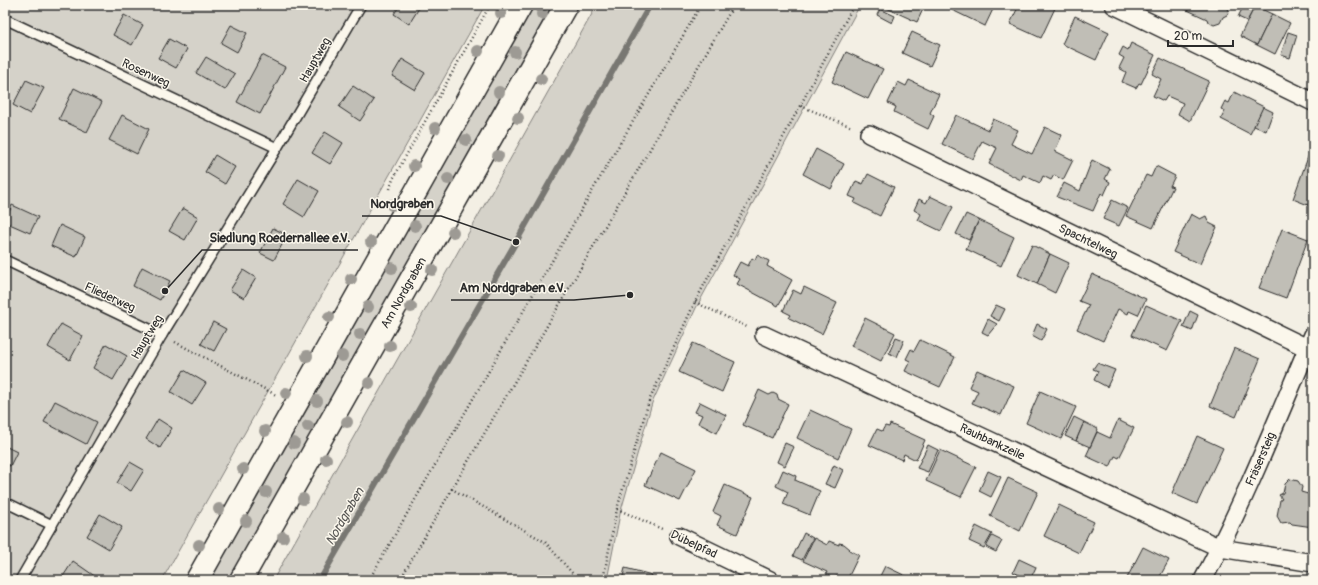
<svg xmlns="http://www.w3.org/2000/svg" width="1318" height="585" font-family="Pangolin,sans-serif">
  <rect width="100%" height="100%" fill="#f3efe4"/>
  <filter id="ink" filterUnits="userSpaceOnUse"><feTurbulence type="fractalNoise" baseFrequency=".025" numOctaves="2"/><feDisplacementMap in="SourceGraphic" scale="8" xChannelSelector="R" yChannelSelector="G"/><feConvolveMatrix kernelMatrix="1 2 1 2 8 2 1 2 1" color-interpolation-filters="sRGB"/></filter>
  <g filter="url(#ink)">
    <g fill="#d5d2c9" stroke="#807e7a">
      <polygon points="5,5 485,5 162,580 5,580"/>
      <polygon points="534,5 552,5 229,580 210,580"/>
      <polygon points="597,5 860,5 696,308 652,403 620,514 607,580 273,580"/>
    </g>
    <g fill="none" stroke-linecap="round" stroke-linejoin="round">
      <polyline stroke="#787772" stroke-width="6" points="320,580 516,242 650,5"/>
    </g>
    <g fill="#c0beb6" stroke="#2b2b2b">
      <polygon points="400,5 421,5 409,24 394,14"/>
      <polygon points="880,5 925,5 917,22"/>
      <polygon points="955,5 995,5 985,26 952,10"/>
      <polygon points="1019,5 1056,6 1041,38 1010,24"/>
      <polygon points="1184,5 1230,5 1227,6 1229,11 1227,15 1223,17 1220,23 1214,25 1208,22 1207,19 1183,8"/>
      <polygon points="1244,5 1256,5 1247,21 1238,17"/>
      <polygon points="1255,6 1272,14 1257,45 1240,36"/>
      <polygon points="880,9 895,16 892,23 877,15"/>
      <polygon points="1272,14 1290,23 1275,54 1257,45"/>
      <polygon points="124,15 143,25 132,45 113,35"/>
      <polygon points="1075,16 1109,32 1096,60 1062,44"/>
      <polygon points="231,25 247,33 237,52 221,43"/>
      <polygon points="912,32 940,45 930,66 902,53"/>
      <polygon points="1288,32 1297,35 1290,58 1281,55"/>
      <polygon points="169,39 187,49 176,68 158,58"/>
      <polygon points="1131,43 1155,55 1141,84 1139,83 1136,88 1122,82 1126,72 1119,68 1124,58 1119,55 1123,47 1128,50"/>
      <polygon points="846,52 883,69 868,99 832,82"/>
      <polygon points="262,55 285,67 260,114 237,102"/>
      <polygon points="206,57 235,74 225,90 196,73"/>
      <polygon points="1160,58 1209,81 1190,121 1178,114 1183,103 1167,96 1164,101 1153,96 1161,79 1152,74"/>
      <polygon points="402,59 425,73 415,90 392,76"/>
      <polygon points="26,80 44,88 30,114 13,105"/>
      <polygon points="909,80 939,94 930,113 934,116 928,129 894,112 896,107 888,103 898,82 906,86"/>
      <polygon points="353,86 374,100 360,121 339,107"/>
      <polygon points="74,88 102,102 87,132 59,119"/>
      <polygon points="1234,92 1264,107 1250,134 1221,119 1225,111 1221,109 1225,101 1229,103"/>
      <polygon points="1263,107 1273,112 1266,131 1254,126"/>
      <polygon points="122,115 149,129 137,154 109,140"/>
      <polygon points="956,115 988,130 993,119 1018,130 1011,144 1032,154 1045,127 1062,135 1055,151 1073,160 1063,180 1054,175 1051,180 1043,176 1040,183 1023,175 1021,180 989,164 997,148 982,141 973,159 942,144"/>
      <polygon points="325,132 343,143 330,164 312,153"/>
      <polygon points="1313,143 1313,207 1293,199"/>
      <polygon points="816,149 844,164 831,189 803,174"/>
      <polygon points="215,155 235,167 225,184 205,172"/>
      <polygon points="1092,160 1110,169 1105,179 1110,182 1104,195 1101,193 1093,211 1057,197 1064,183 1080,191"/>
      <polygon points="1156,166 1175,176 1170,186 1173,187 1153,228 1126,216 1146,175 1151,177"/>
      <polygon points="868,174 894,187 880,216 854,203 856,199 849,196 856,181 863,184"/>
      <polygon points="298,179 319,191 304,217 283,204"/>
      <polygon points="930,196 953,207 941,231 918,220 921,214 914,210 919,199 926,203"/>
      <polygon points="1112,200 1128,208 1119,226 1103,219"/>
      <polygon points="12,205 38,217 30,233 5,222"/>
      <polygon points="183,208 198,217 185,240 169,231"/>
      <polygon points="966,214 979,220 969,240 956,234"/>
      <polygon points="1191,214 1200,219 1206,216 1209,223 1217,227 1200,264 1173,252"/>
      <polygon points="979,220 1014,237 1001,266 966,249"/>
      <polygon points="60,225 85,237 76,257 51,246"/>
      <polygon points="273,228 287,235 274,260 260,253"/>
      <polygon points="1282,229 1308,239 1286,298 1259,288"/>
      <polygon points="1032,245 1050,254 1037,284 1018,275"/>
      <polygon points="1050,254 1069,263 1055,293 1037,284"/>
      <polygon points="757,255 769,261 767,266 792,280 778,306 737,284 740,279 733,275 740,262 748,266 752,258 755,260"/>
      <polygon points="142,267 170,281 160,300 133,286"/>
      <polygon points="243,270 256,278 244,298 230,290"/>
      <polygon points="1092,274 1146,299 1138,315 1129,311 1128,314 1118,309 1103,341 1077,329 1089,305 1079,301"/>
      <polygon points="804,287 837,303 822,334 789,318 791,315 783,311 793,290 801,294"/>
      <polygon points="996,305 1005,309 999,321 990,316"/>
      <polygon points="1146,305 1182,321 1167,351 1132,335"/>
      <polygon points="1190,311 1198,315 1192,331 1183,327"/>
      <polygon points="865,318 895,333 881,361 851,346"/>
      <polygon points="988,319 997,324 988,335 982,332"/>
      <polygon points="213,322 226,329 214,351 201,344"/>
      <polygon points="61,324 83,336 70,360 48,347"/>
      <polygon points="1037,324 1047,329 1041,341 1032,336"/>
      <polygon points="896,337 904,340 897,357 889,353"/>
      <polygon points="920,340 955,357 940,387 905,371 910,361 906,359 911,349 914,351"/>
      <polygon points="693,343 735,362 722,392 679,372"/>
      <polygon points="106,344 127,356 113,380 93,368"/>
      <polygon points="1234,348 1260,359 1236,417 1210,406"/>
      <polygon points="1097,363 1115,370 1107,387 1094,380 1098,371 1093,369"/>
      <polygon points="184,370 206,383 192,405 171,392"/>
      <polygon points="977,370 1014,386 1001,415 972,403 978,391 969,387"/>
      <polygon points="759,390 769,395 773,393 777,395 778,399 788,404 772,438 743,425"/>
      <polygon points="1040,391 1076,407 1061,439 1026,423"/>
      <polygon points="55,401 97,422 86,444 44,422"/>
      <polygon points="700,402 726,415 717,433 698,423 702,415 695,412"/>
      <polygon points="810,410 851,429 838,458 797,438"/>
      <polygon points="1074,417 1084,422 1076,441 1065,436"/>
      <polygon points="158,419 172,428 160,448 146,439"/>
      <polygon points="1118,420 1134,428 1119,458 1115,456 1110,467 1086,456 1097,432 1110,438"/>
      <polygon points="1084,422 1098,429 1090,447 1076,441"/>
      <polygon points="890,424 925,440 916,460 904,454 902,460 869,445 877,429 882,431 885,426 889,427"/>
      <polygon points="1197,436 1223,448 1197,504 1172,493"/>
      <polygon points="785,443 794,447 785,466 777,462"/>
      <polygon points="928,445 938,450 928,472 917,468"/>
      <polygon points="5,446 17,452 10,466 5,464"/>
      <polygon points="940,450 976,467 961,497 926,481"/>
      <polygon points="661,452 696,469 680,501 645,485"/>
      <polygon points="130,462 144,470 131,491 117,483"/>
      <polygon points="834,465 843,470 835,488 825,484"/>
      <polygon points="783,470 796,476 795,480 820,491 810,515 783,504 788,492 776,486"/>
      <polygon points="988,471 1001,477 991,497 979,491"/>
      <polygon points="1008,478 1038,492 1020,531 990,516"/>
      <polygon points="1290,479 1298,481 1302,487 1301,492 1308,494 1313,499 1313,527 1292,524 1290,522 1281,523 1277,516 1280,500 1282,499 1279,495 1283,493 1285,484"/>
      <polygon points="725,485 753,497 737,534 717,525 721,516 713,512"/>
      <polygon points="1059,505 1094,522 1079,553 1044,536"/>
      <polygon points="100,514 122,527 109,549 87,536"/>
      <polygon points="976,526 992,534 984,548 969,541"/>
      <polygon points="804,533 813,538 802,560 793,556"/>
      <polygon points="992,536 1002,541 996,552 986,547"/>
      <polygon points="814,538 827,545 829,541 839,545 839,543 844,544 850,549 849,550 859,555 847,580 836,576 835,579 832,578 826,574 827,572 803,561"/>
      <polygon points="1143,547 1169,560 1158,580 1126,580"/>
      <polygon points="1019,559 1036,567 1030,580 1013,572"/>
      <polygon points="73,561 96,577 94,580 65,580 62,578"/>
      <polygon points="885,566 914,580 878,580"/>
      <polygon points="625,568 652,575 650,580 622,580"/>
    </g>
    <g fill="none" stroke-linecap="round" stroke-linejoin="round">
      <g stroke="#2b2b2b" stroke-width="12">
        <g id="service">
          <polyline points="5,19 277,148"/>
          <polyline points="5,260 162,335"/>
          <polyline points="5,502 52,525"/>
          <polyline points="20,580 162,335 277,148 361,5"/>
        </g>
      </g>
      <g stroke="#2b2b2b" stroke-width="20">
        <g id="minor">
          <polyline points="1114,5 1313,102"/>
          <path id="s1" d="M869 134 1307 348"/>
          <path id="s2" d="M764 335 1220 548 1313 563"/>
          <polyline points="679,536 770,580"/>
          <path id="s3" d="M1203 580C1245 501 1278 417 1313 335"/>
        </g>
      </g>
      <g stroke="#2b2b2b" stroke-width="25">
        <g id="secondary">
          <polyline points="197,580 521,5"/>
          <path id="s4" d="M241 580 566 5"/>
        </g>
      </g>
      <g stroke="#2b2b2b" stroke-width="2.5" stroke-dasharray="1 3" stroke-linecap="butt">
        <polyline points="801,106 852,127"/>
        <polyline points="390,189 393,179 490,5"/>
        <polyline points="695,302 747,327"/>
        <polyline points="175,342 276,395"/>
        <polyline points="617,509 662,529"/>
        <polyline points="369,580 594,188 701,5"/>
        <polyline points="400,580 452,489"/>
        <polyline points="570,580 573,574 545,542 452,489 734,5"/>
        <polyline points="603,580 617,509 649,401 695,302 854,5"/>
      </g>
      <use href="#service" stroke="#fbf7ec" stroke-width="9"/>
      <use href="#minor" stroke="#fbf7ec" stroke-width="17"/>
      <use href="#secondary" stroke="#fbf7ec" stroke-width="22"/>
    </g>
    <g fill="#9d9a94">
      <circle cx="501" cy="13" r="6"/>
      <circle cx="542" cy="14" r="6"/>
      <circle cx="478" cy="51" r="6"/>
      <circle cx="515" cy="52" r="6"/>
      <circle cx="541" cy="79" r="6"/>
      <circle cx="499" cy="92" r="6"/>
      <circle cx="518" cy="118" r="6"/>
      <circle cx="435" cy="128" r="6"/>
      <circle cx="466" cy="140" r="6"/>
      <circle cx="498" cy="156" r="6"/>
      <circle cx="414" cy="166" r="6"/>
      <circle cx="448" cy="179" r="6"/>
      <circle cx="392" cy="205" r="6"/>
      <circle cx="415" cy="226" r="6"/>
      <circle cx="453" cy="232" r="6"/>
      <circle cx="371" cy="242" r="6"/>
      <circle cx="392" cy="268" r="6"/>
      <circle cx="432" cy="270" r="6"/>
      <circle cx="351" cy="279" r="6"/>
      <circle cx="368" cy="307" r="6"/>
      <circle cx="411" cy="307" r="6"/>
      <circle cx="329" cy="317" r="6"/>
      <circle cx="360" cy="334" r="6"/>
      <circle cx="390" cy="346" r="6"/>
      <circle cx="307" cy="356" r="6"/>
      <circle cx="342" cy="356" r="6"/>
      <circle cx="369" cy="383" r="6"/>
      <circle cx="286" cy="393" r="6"/>
      <circle cx="317" cy="401" r="6"/>
      <circle cx="347" cy="422" r="6"/>
      <circle cx="308" cy="426" r="6"/>
      <circle cx="265" cy="431" r="6"/>
      <circle cx="294" cy="443" r="6"/>
      <circle cx="326" cy="459" r="6"/>
      <circle cx="243" cy="469" r="6"/>
      <circle cx="266" cy="492" r="6"/>
      <circle cx="303" cy="499" r="6"/>
      <circle cx="219" cy="509" r="6"/>
      <circle cx="246" cy="521" r="6"/>
      <circle cx="283" cy="537" r="6"/>
      <circle cx="199" cy="545" r="6"/>
    </g>
  </g>
  <g text-anchor="middle" stroke-width="3" stroke-linejoin="round" paint-order="stroke">
    <g font-size="12" fill="#2b2b2b" stroke="#fbf7ec">
      <text transform="translate(315 60) rotate(-60)" y="4">Hauptweg</text>
      <text transform="translate(146 73) rotate(25)" y="4">Rosenweg</text>
      <text dy="4" stroke="none"><textPath href="#s1" startOffset="244">Spachtelweg</textPath></text>
      <text dy="4" stroke="none"><textPath href="#s4" startOffset="330">Am Nordgraben</textPath></text>
      <text transform="translate(110 297) rotate(25)" y="4">Fliederweg</text>
      <text transform="translate(147 337) rotate(-59)" y="4">Hauptweg</text>
      <text dy="4" stroke="none"><textPath href="#s2" startOffset="252">Rauhbankzeile</textPath></text>
      <text dy="4" stroke="none"><textPath href="#s3" startOffset="134">Fräsersteig</textPath></text>
      <text transform="translate(694 544) rotate(25)" y="4">Dübelpfad</text>
    </g>
    <g font-size="13" font-style="italic" fill="#585755" stroke="#fbf7ec">
      <text transform="translate(344 516) rotate(-60)" y="5">Nordgraben</text>
    </g>
  </g>
  <path fill="none" stroke="#2b2b2b" stroke-width="1.5" d="M516 242L441 216H362M165 291L202 250H358M630 295L574 300H451"/>
  <g fill="#2b2b2b" stroke="#fbf7ec" stroke-width="1.5">
    <circle cx="516" cy="242" r="4"/>
    <circle cx="165" cy="291" r="4"/>
    <circle cx="630" cy="295" r="4"/>
  </g>
  <g font-size="13" text-anchor="middle" font-weight="bold" fill="#2b2b2b" stroke="#fbf7ec" stroke-width="3" stroke-linejoin="round" paint-order="stroke">
    <text x="402" y="208">Nordgraben</text>
    <text x="280" y="242">Siedlung Roedernallee e.V.</text>
    <text x="513" y="292">Am Nordgraben e.V.</text>
  </g>
  <rect width="1318" height="585" fill="none" stroke="#fbf7ec" stroke-width="20"/>
  <rect x="10" y="10" width="1298" height="565" fill="none" stroke="#2b2b2b" stroke-width="1.5" filter="url(#ink)"/>
  <path d="M1168 40v6h65v-6" fill="none" stroke="#2b2b2b" stroke-width="2"/>
  <text x="1174" y="40" font-size="12" fill="#2b2b2b" stroke="#fbf7ec" stroke-width="3" paint-order="stroke">20 m</text>
</svg>
